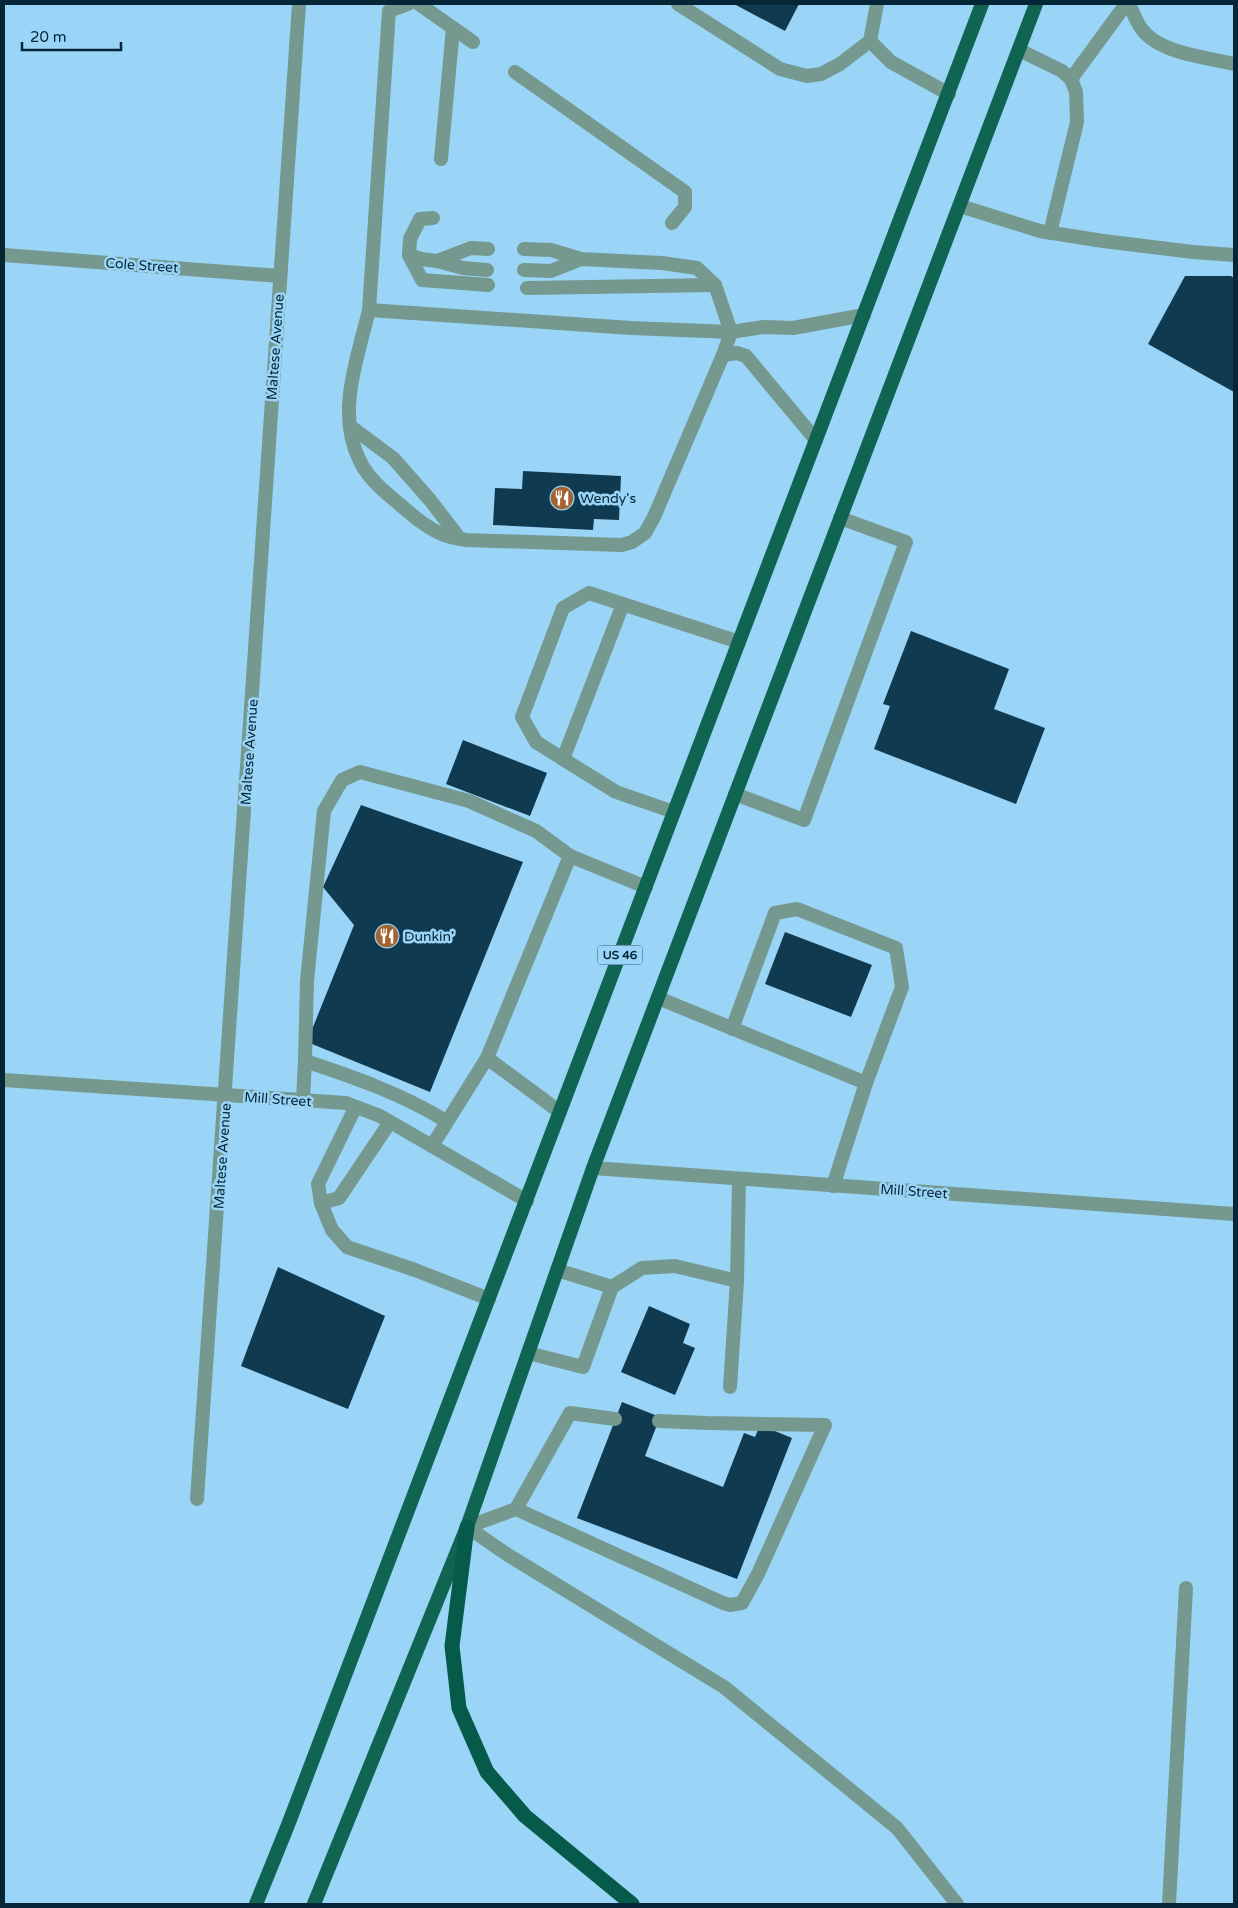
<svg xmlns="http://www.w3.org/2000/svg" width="1238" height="1908" font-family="'Varela Round',sans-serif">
  <rect width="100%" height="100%" fill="#9ad5f8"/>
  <g fill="#103a4f">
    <polygon points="734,4 799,4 785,31"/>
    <polygon points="1185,276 1231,276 1234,278 1234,392 1148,344"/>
    <polygon points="523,471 621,476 619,520 594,519 593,530 493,525 495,488 522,489"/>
    <polygon points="911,631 1009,669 994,709 1045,728 1016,804 874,749 890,706 883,704"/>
    <polygon points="463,740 547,773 530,816 446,784"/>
    <polygon points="361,805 523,862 430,1092 307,1042 354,925 323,887"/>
    <polygon points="785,932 872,965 851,1017 765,984"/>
    <polygon points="278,1267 385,1316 348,1409 241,1366"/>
    <polygon points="649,1306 690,1324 683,1343 695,1348 675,1395 621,1372"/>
    <polygon points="622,1402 660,1417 645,1456 723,1487 744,1433 755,1437 760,1425 792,1438 737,1579 577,1518"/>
  </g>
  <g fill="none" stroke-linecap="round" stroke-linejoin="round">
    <g stroke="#75998e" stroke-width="14">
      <polyline points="419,4 473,42"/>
      <polyline points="678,4 780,69 807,76 821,74 840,64 870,41 877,4"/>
      <path d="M1129 4C1133 12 1136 21 1141 28 1159 54 1206 57 1234 64"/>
      <polyline points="870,41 891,62 949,94"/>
      <polyline points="1019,50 1062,71 1071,79 1076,92 1077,122 1050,233"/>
      <polyline points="515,72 685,192 685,207 672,223"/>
      <polyline points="1071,79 1126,4"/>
      <polyline points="441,159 453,28"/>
      <polyline points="960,206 1040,231 1103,241 1193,252 1234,255"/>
      <polyline points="433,218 420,219 410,239 409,255 421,259 437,261 471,248 488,249"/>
      <polyline points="524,249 551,250 581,259 662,263 697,268 715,285 731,332 723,355"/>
      <polyline points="409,255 422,280 488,285"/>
      <polyline points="437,261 463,268 487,270"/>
      <polyline points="524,270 551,271 581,259"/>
      <polyline points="527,288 715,285"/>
      <polyline points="369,310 389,11 408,4"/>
      <polyline points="350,426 393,458 430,500 460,539"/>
      <path d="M816 440 746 356 737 353 723 355 654 517 645 533 632 542 622 545 466 540C459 538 450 538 444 535 426 528 411 514 397 502 383 491 366 476 359 459 336 412 358 357 369 310L631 328 731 332 764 327 793 328 864 315"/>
      <polyline points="563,759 623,604"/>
      <polyline points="735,794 804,820 906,542 840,518"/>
      <polyline points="674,812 616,792 563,759 536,742 522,717 563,608 589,593 739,642"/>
      <polyline points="658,998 866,1083"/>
      <polyline points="732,1029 775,913 797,909 896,948 902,987 866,1083 833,1186"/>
      <polyline points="487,1058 560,1112"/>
      <polyline points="303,1100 305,1061"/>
      <polyline points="355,1108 318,1184 321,1203 332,1230 347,1247 415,1270 489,1299"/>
      <path d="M446 1121C402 1094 354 1077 305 1061L307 981 324 811 342 780 360 772 469 801 536 831 570 856 646 887"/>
      <polyline points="432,1146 487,1058 570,856"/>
      <polyline points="321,1203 339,1198 390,1122"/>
      <polyline points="612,1287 642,1268 675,1266 737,1281 739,1179"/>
      <polyline points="528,1353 583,1367 612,1287 557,1270"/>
      <polyline points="730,1387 737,1281"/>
      <polyline points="516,1509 723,1603 730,1605 742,1603 758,1574 825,1425 707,1423 659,1421"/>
      <polyline points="467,1527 508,1555 724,1687 897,1828 957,1904"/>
      <polyline points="467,1527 516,1509 570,1413 615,1419"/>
      <polyline points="1169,1904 1186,1588"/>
    </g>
    <g stroke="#75998e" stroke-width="14">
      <polyline points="4,255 280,276"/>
      <polyline points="4,1080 346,1103 380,1116 527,1201"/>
      <polyline points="593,1168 1234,1214"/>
      <polyline points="197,1499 299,4"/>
    </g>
    <g stroke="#106452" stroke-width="14">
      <polyline points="256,1904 288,1825 982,4"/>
      <polyline points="314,1904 467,1527 593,1168 1036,4"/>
    </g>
    <polyline stroke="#055a4a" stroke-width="15" points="467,1527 452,1646 459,1708 487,1772 525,1816 632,1904"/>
  </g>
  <defs>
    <g id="restaurant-disc" transform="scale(1.25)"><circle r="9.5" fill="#a56231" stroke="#9ad5f8"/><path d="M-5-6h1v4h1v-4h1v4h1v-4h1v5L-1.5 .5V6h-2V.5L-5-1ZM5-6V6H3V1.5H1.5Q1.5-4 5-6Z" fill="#fff"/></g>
  </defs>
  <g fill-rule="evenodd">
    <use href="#restaurant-disc" x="562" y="498"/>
    <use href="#restaurant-disc" x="387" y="936"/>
  </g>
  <g text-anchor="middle" stroke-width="5" stroke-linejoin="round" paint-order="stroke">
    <rect fill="#9ad5f8" stroke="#325a70" stroke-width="1" x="597.5" y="945.5" width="45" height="19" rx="4"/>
    <g font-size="12" font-weight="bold" fill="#052636">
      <text x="620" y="959">US 46</text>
    </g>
    <g font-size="14" fill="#052636" stroke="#9ad5f8">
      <text transform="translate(142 265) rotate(4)" y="5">Cole Street</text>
      <text transform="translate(275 347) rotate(-86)" y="5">Maltese Avenue</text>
      <text transform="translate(249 752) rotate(-86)" y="5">Maltese Avenue</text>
      <text transform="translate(278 1099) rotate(4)" y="5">Mill Street</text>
      <text transform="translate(222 1156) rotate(-86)" y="5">Maltese Avenue</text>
      <text transform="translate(914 1191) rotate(4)" y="5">Mill Street</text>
    </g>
    <g font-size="14" fill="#052636" stroke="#9ad5f8" text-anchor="start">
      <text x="580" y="503">Wendy's</text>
      <text x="404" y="941">Dunkin'</text>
    </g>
  </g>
  <rect width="1238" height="1908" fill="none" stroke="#052636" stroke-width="10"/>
  <path d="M22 42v8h99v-8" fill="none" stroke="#052636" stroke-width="2.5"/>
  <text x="30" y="42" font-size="15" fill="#052636" stroke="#9ad5f8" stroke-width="4" paint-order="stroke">20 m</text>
</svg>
